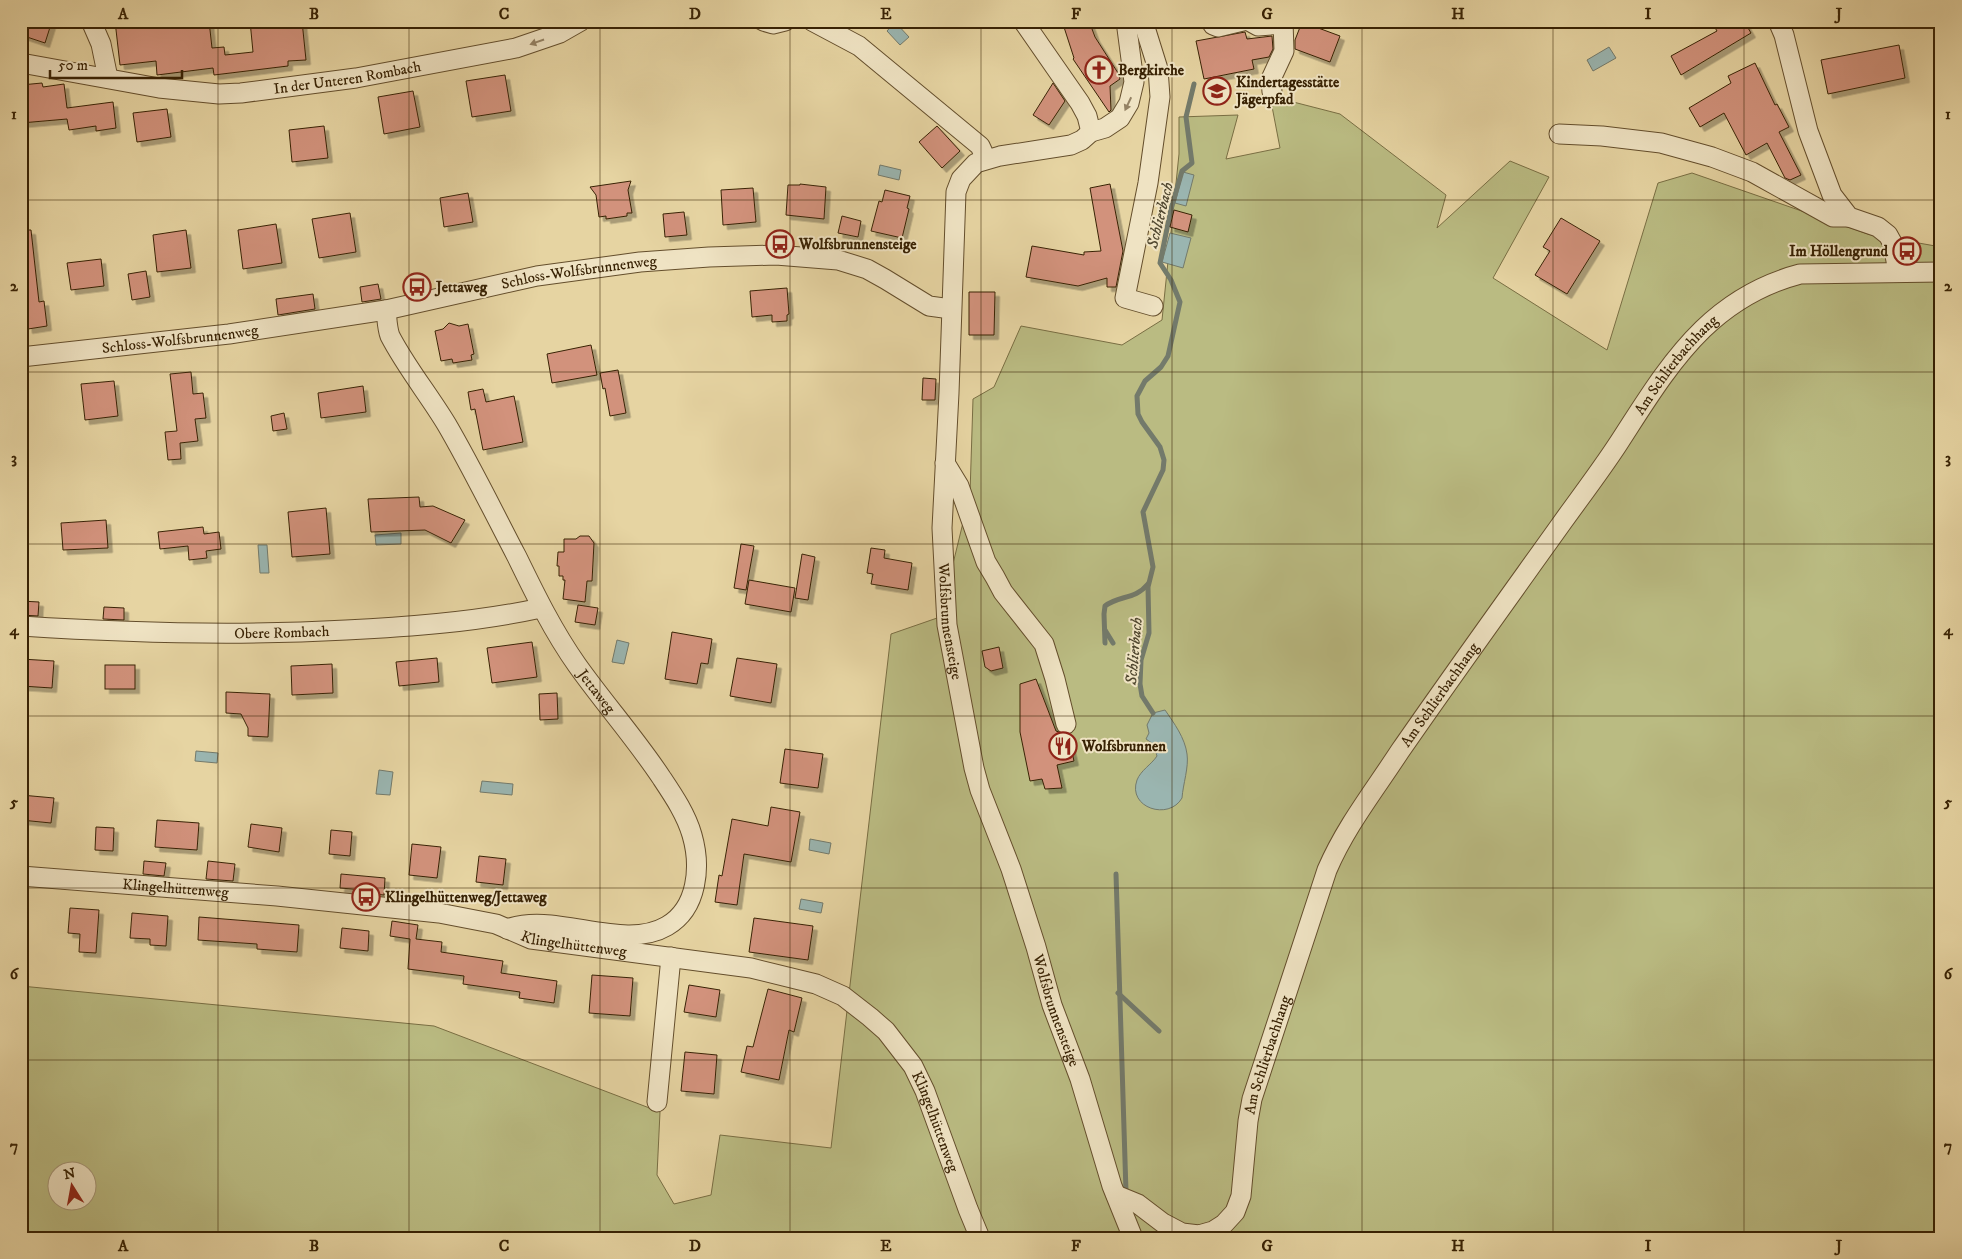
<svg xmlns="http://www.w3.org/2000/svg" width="1962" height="1259" font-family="'IM FELL DW Pica',serif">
  <defs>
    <filter id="shadow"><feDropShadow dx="4.5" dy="4.5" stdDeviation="0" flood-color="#0004"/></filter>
  </defs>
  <rect width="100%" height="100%" fill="#e6d4a2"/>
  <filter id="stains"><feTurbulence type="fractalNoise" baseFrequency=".004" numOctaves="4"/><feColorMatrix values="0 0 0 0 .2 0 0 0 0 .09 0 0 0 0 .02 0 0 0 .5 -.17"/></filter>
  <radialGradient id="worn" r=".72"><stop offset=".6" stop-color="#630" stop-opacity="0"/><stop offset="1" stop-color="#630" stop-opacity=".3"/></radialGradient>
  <path fill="#babb82" stroke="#796e43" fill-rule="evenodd" d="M1270 96 1340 114 1446 195 1437 228 1510 161 1549 177 1493 278 1607 350 1658 183 1692 173 1868 234 1941 247V1238H21V986L434 1026 660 1112 657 1175 674 1204 711 1195 720 1135 831 1148 891 634 940 617 970 494 973 399 994 387 1021 326 1122 345 1162 320 1179 154V117L1238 115 1226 159 1280 148ZM58 1172H88V1202H58Z"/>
  <g fill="#9ab5b0" stroke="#737a6b">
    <polygon points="895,22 909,37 900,45 887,31"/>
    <polygon points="1609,47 1616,58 1593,71 1587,60"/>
    <polygon points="880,165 901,170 899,180 878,175"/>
    <polygon points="1183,172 1194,175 1186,206 1175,203"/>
    <polygon points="1170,233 1191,238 1183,268 1162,262"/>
    <polygon points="401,533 401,544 376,545 375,535"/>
    <polygon points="258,545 267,545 269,573 260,573"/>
    <polygon points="617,640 629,643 624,664 612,662"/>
    <path d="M1165 710C1174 723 1185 738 1187 754 1189 767 1183 784 1182 798 1169 821 1127 808 1137 780 1141 770 1151 765 1157 756L1153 744 1146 739 1149 733 1147 725 1153 713Z"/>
    <polygon points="196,751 218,753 217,763 195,761"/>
    <polygon points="379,770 393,772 390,795 376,794"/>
    <polygon points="482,781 513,784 512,795 480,792"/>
    <polygon points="810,839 831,843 829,854 809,850"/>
    <polygon points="801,899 823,903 821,913 799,909"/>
  </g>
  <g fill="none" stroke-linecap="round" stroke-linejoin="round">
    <g stroke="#737a6b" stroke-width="5">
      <polyline points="1105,630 1113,643"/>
      <path d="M1105 643 1104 614 1105 606C1119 595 1135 600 1148 584"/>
      <polyline points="1153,713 1142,696 1140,684 1141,660 1149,633 1148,587 1153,567 1143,512 1163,470 1164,460 1160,447 1142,422 1138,414 1137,396 1145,381 1161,367 1168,356 1180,302 1171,280 1160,263 1171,209 1182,171 1192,163 1186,117 1194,84"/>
      <polyline points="1116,874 1126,1192"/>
      <polyline points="1118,993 1159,1031"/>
    </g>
  </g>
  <g fill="#d2927c" stroke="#382204" filter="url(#shadow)">
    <polygon points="21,21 52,21 45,43 21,35"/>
    <polygon points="115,21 209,21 212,48 224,47 225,55 253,52 250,21 302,21 306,60 288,61 288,66 214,75 213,68 157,75 156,61 120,65"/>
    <polygon points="1062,21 1089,21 1095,37 1118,73 1120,79 1110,86 1111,110 1109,112 1073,59 1074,58"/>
    <polygon points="1711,21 1744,21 1751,33 1681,75 1671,56 1717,31"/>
    <polygon points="1302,22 1340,36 1330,62 1295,49 1295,40"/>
    <polygon points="1245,32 1247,39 1272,36 1273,49 1269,57 1252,60 1254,69 1204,79 1196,41"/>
    <polygon points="1899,45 1905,78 1828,94 1821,60"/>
    <polygon points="1755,63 1775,105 1777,104 1789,127 1779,132 1801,175 1790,180 1785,178 1767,143 1746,155 1724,113 1700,127 1689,108 1731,83 1728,76"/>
    <polygon points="505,75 511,111 472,117 466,81"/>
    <polygon points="42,83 43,87 64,84 67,108 113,102 116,128 96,131 96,126 69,130 67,119 21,123 21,85"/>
    <polygon points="1053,83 1065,101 1049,125 1033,115"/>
    <polygon points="413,91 420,127 384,134 378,97"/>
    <polygon points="167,109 171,137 137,142 133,113"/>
    <polygon points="324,126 328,158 292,162 289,130"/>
    <polygon points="937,126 960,151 942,168 919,142"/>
    <polygon points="631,181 628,190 632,213 627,213 627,216 606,219 606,216 599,217 596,195 590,187"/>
    <polygon points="800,184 826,187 824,219 786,215 788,185 800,185"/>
    <polygon points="1110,184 1123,251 1116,287 1107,287 1107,278 1078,286 1026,277 1032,246 1084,255 1084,252 1101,251 1090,188"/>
    <polygon points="753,188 756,222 723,225 721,190"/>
    <polygon points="885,190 910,196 907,208 909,209 902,238 871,231 879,201 882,202"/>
    <polygon points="468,193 473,222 444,227 440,198"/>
    <polygon points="1174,210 1192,215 1188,232 1170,227"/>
    <polygon points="684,212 687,235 665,237 663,214"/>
    <polygon points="350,213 356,252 319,258 312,219"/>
    <polygon points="842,216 861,221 858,237 838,233"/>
    <polygon points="1561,218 1600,241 1567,294 1535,275 1550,251 1543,247"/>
    <polygon points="276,224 282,263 243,269 238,230"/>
    <polygon points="21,230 31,230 39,302 44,301 47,326 28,329 23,295 21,295"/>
    <polygon points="186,230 191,268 157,272 153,235"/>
    <polygon points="101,259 104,286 71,290 67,263"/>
    <polygon points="146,271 150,297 132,300 128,274"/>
    <polygon points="378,284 381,299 362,302 360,287"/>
    <polygon points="787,288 789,314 787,315 787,321 772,322 772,315 752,317 750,291"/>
    <polygon points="969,292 995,292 994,335 969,335"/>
    <polygon points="313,294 315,309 278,315 276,299"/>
    <polygon points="449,323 459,326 468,324 474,354 471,355 472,360 453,363 452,359 441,361 435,331 443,329"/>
    <polygon points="591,345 597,375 552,383 547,354"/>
    <polygon points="618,370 626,413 610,416 605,388 603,389 600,373"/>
    <polygon points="191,372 193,394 203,393 206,418 195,419 198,441 180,443 181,459 168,460 165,432 177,431 170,374"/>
    <polygon points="923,378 936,379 935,400 922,400"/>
    <polygon points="114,381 118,416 85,420 81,384"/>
    <polygon points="363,386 366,412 321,418 318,393"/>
    <polygon points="483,389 486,402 514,396 523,442 483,450 475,409 471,410 468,392"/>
    <polygon points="284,413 287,429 273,431 271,416"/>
    <polygon points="419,497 420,507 433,506 465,520 451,543 425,530 371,532 368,499"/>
    <polygon points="326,508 330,554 292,557 288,512"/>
    <polygon points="106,520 108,548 63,550 61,523"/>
    <polygon points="203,527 204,534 219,532 221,549 206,551 207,558 189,560 188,546 160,549 158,532"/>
    <polygon points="580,536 589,536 594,543 592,581 587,581 585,602 563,599 565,580 563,580 563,576 559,576 559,566 557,566 558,552 564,552 564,539 576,539"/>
    <polygon points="741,544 754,546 746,590 734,588"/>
    <polygon points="871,548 885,550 884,558 912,563 908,590 871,584 873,574 867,573"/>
    <polygon points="802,554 815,557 808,600 795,598"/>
    <polygon points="749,580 795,588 791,612 745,604"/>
    <polygon points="21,601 39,602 38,616 21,615"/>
    <polygon points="578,605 598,608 595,625 575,622"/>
    <polygon points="104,607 124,608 124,620 103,619"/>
    <polygon points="672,632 712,639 708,664 701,663 697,684 665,679"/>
    <polygon points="532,642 537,677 492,683 487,648"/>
    <polygon points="999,647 1003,668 991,671 985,667 982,651"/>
    <polygon points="437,658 439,682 399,686 396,662"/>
    <polygon points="737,658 777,664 771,703 730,696"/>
    <polygon points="21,659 54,661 52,688 21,686"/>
    <polygon points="332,664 333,693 292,695 291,666"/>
    <rect x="105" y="665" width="30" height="24"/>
    <polygon points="1036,679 1056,731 1068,735 1074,761 1057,765 1062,788 1045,789 1042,779 1030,781 1020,732 1020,684"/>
    <polygon points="226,692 270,694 268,737 248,736 248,728 241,714 226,713"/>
    <polygon points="557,693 558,719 540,720 539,694"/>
    <polygon points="785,749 823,754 818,788 780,783"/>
    <polygon points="21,795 54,798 51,823 21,820"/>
    <polygon points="771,807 800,812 791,862 744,854 737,905 715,902 719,875 722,876 732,819 768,826"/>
    <polygon points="157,820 199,823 197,850 155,847"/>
    <polygon points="251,824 282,828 279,852 248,847"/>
    <polygon points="96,827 114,828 113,851 95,850"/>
    <polygon points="331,830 352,832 350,856 329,854"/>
    <polygon points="412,844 441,847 437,878 409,875"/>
    <polygon points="479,856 506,859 503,885 476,882"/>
    <polygon points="144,861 166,863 164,876 143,874"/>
    <polygon points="208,861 235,864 233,881 206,879"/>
    <polygon points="341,874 385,878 384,895 364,893 364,890 340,888"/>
    <polygon points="70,908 99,910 96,953 79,952 80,934 68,933"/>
    <polygon points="132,913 168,916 166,946 150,945 150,939 130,938"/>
    <polygon points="199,917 299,925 297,952 257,949 257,944 198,940"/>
    <polygon points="754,918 813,926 808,960 749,952"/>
    <polygon points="392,921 418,925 416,939 442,942 441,952 503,961 501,973 557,981 554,1003 519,998 520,992 463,984 464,976 408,969 410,939 390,936"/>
    <polygon points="342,928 369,931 368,951 340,948"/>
    <polygon points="592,975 633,978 630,1016 589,1013"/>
    <polygon points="689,985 720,990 716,1017 684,1012"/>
    <polygon points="768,989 802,998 794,1032 789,1030 779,1080 741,1072 747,1046 753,1047"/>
    <polygon points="685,1052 717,1055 714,1094 681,1091"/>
  </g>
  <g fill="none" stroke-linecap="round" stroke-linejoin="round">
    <g stroke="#644e2c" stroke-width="21">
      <g id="minor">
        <polyline points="91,21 101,44 108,78"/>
        <polyline points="763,21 773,24 785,21"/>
        <polyline points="812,21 859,46 980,146 986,159"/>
        <polyline points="1023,21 1080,103 1087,116 1091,132"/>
        <path id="s1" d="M1126 21 1134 82 1129 103 1120 118 1105 128 1091 132 1082 140 1071 145 1000 156 976 163 961 179 956 192 949 393 942 528 947 625 974 768 980 790 1011 869 1036 947 1052 1005 1080 1079 1112 1186 1133 1238"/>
        <polyline points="1143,21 1158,69 1160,97 1148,183 1125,298 1153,306"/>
        <polyline points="1211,21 1213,25 1218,27 1243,21"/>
        <polyline points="1249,21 1258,26 1283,24"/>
        <polyline points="1778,21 1784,35 1808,131 1832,195 1849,217 1878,227 1888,235 1893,244 1898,272"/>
        <path id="s2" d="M21 63 159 88 219 94 241 93 356 78 516 48 560 33 581 21"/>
        <polyline points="1272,92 1271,79 1284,51 1283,21"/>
        <polyline points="1559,134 1602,136 1661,143 1712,157 1752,172 1833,217 1849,217"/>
        <path id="s3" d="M386 310C387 318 387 328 390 336 406 367 429 395 447 425 472 468 494 513 517 557 535 594 553 631 577 665 604 703 635 738 661 777 673 795 686 814 692 835 701 866 698 908 667 926 623 952 555 911 507 929"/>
        <path id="s4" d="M21 357 229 334 386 310 537 276 640 262 709 257 776 255 838 260 867 269 885 279 929 306 951 309"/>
        <polyline points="945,463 959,486 986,562 995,577 1003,592 1044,644 1055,679 1066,724"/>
        <path id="s5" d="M21 626C129 633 238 636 346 630 411 627 477 622 541 608"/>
        <path id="s6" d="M21 876 277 896 439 913 496 924 531 939 751 968 816 984 843 996 870 1017 886 1031 913 1066 925 1091 968 1209 980 1238"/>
        <polyline points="657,1102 671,957"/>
        <path id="s7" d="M1116 1195 1138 1204 1163 1223 1182 1233 1199 1235 1213 1231 1224 1224 1235 1212 1241 1196 1248 1121 1252 1099 1327 870C1346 826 1374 791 1400 751 1454 673 1509 597 1564 520 1582 495 1601 470 1618 444 1644 404 1669 362 1703 329 1731 302 1762 284 1800 274L1941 272"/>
      </g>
    </g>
    <use href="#minor" stroke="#efe3c3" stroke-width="19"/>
  </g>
  <defs><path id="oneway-solid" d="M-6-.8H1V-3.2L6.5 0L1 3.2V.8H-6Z" transform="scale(1.25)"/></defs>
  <g fill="#948264">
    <use href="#oneway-solid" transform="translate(537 42) rotate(161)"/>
    <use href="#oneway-solid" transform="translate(1128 104) rotate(115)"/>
  </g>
  <path fill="none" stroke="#382204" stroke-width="1" stroke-opacity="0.55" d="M218 21V1238M409 21V1238M600 21V1238M790 21V1238M981 21V1238M1172 21V1238M1362 21V1238M1553 21V1238M1744 21V1238M21 200H1941M21 372H1941M21 544H1941M21 716H1941M21 888H1941M21 1060H1941"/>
  <defs>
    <g id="church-ring" transform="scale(1.4375)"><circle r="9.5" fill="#efe3c3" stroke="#8f2418" stroke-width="1.5"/><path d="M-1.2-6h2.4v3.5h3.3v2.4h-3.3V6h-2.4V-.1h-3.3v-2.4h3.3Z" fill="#8f2418"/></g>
    <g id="school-ring" transform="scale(1.4375)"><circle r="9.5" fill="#efe3c3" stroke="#8f2418" stroke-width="1.5"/><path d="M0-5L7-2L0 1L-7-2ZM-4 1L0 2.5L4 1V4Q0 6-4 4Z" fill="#8f2418"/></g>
    <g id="bus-ring" transform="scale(1.4375)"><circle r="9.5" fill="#efe3c3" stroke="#8f2418" stroke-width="1.5"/><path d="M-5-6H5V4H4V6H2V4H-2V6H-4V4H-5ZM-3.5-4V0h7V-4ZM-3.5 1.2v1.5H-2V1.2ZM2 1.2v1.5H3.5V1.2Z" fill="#8f2418"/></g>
    <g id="restaurant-ring" transform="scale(1.4375)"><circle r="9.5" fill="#efe3c3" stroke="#8f2418" stroke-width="1.5"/><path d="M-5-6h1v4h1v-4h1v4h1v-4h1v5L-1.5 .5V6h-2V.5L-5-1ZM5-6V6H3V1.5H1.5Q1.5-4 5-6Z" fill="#8f2418"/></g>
  </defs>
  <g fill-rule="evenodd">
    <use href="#church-ring" x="1099" y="70"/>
    <use href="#school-ring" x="1217" y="91"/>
    <use href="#bus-ring" x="780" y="244"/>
    <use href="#bus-ring" x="1907" y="251"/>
    <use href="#bus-ring" x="417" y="287"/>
    <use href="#restaurant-ring" x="1063" y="746"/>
    <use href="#bus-ring" x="366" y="897"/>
  </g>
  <g text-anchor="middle" stroke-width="4" stroke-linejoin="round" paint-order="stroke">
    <g font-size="15" font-weight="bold" fill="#382204" stroke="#efe3c3" text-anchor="start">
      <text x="1118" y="75">Bergkirche</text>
      <text x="1236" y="87">Kindertagesstätte<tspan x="1236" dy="17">Jägerpfad</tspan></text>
      <text x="799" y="249">Wolfsbrunnensteige</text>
      <text x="1888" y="256" text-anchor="end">Im Höllengrund</text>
      <text x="436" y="292">Jettaweg</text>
      <text x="1082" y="751">Wolfsbrunnen</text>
      <text x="385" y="902">Klingelhüttenweg/Jettaweg</text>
    </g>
    <g font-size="15" fill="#382204" stroke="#efe3c3">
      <text dy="5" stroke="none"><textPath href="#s2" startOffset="330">In der Unteren Rombach</textPath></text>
      <text dy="5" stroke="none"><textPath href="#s4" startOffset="565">Schloss-Wolfsbrunnenweg</textPath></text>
      <text dy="5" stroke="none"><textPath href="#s4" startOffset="160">Schloss-Wolfsbrunnenweg</textPath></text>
      <text dy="5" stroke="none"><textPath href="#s7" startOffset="1108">Am Schlierbachhang</textPath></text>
      <text dy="5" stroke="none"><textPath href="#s1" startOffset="720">Wolfsbrunnensteige</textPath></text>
      <text dy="5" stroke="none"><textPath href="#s5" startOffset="261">Obere Rombach</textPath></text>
      <text dy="5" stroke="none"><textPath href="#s3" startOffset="438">Jettaweg</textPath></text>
      <text dy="5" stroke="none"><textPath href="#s7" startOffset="702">Am Schlierbachhang</textPath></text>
      <text dy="5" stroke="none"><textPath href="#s6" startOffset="155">Klingelhüttenweg</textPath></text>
      <text dy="5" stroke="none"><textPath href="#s6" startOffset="559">Klingelhüttenweg</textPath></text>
      <text dy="5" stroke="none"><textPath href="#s1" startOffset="1125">Wolfsbrunnensteige</textPath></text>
      <text dy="5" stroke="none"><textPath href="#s7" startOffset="299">Am Schlierbachhang</textPath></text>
      <text dy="5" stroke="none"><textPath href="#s6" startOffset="994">Klingelhüttenweg</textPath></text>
    </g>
    <g font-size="16" font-style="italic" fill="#50472f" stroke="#efe3c3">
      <text transform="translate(1159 215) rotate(-76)" y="6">Schlierbach</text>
      <text transform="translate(1133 651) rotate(-85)" y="6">Schlierbach</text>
    </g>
  </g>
  <rect width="1962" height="1259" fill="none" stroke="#e6d4a2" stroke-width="55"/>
  <g transform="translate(72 1186) rotate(349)"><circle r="24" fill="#efe3c3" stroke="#a69677"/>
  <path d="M0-4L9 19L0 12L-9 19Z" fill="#8f2418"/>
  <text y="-8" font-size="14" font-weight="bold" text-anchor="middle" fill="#382204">N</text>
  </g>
  <path d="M50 70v8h132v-8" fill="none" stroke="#382204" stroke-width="2.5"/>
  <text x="58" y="70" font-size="15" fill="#382204" stroke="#efe3c3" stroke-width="4" paint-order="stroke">50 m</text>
  <rect x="28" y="28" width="1906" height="1204" fill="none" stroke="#382204" stroke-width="2"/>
  <g font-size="16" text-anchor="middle" font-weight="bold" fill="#382204">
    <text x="123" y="19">A</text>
    <text x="314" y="19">B</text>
    <text x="504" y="19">C</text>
    <text x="695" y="19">D</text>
    <text x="886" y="19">E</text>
    <text x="1076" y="19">F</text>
    <text x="1267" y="19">G</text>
    <text x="1458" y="19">H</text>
    <text x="1648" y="19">I</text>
    <text x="1839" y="19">J</text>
    <text x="14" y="119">1</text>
    <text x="1948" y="119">1</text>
    <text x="14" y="291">2</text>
    <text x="1948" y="291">2</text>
    <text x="14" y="463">3</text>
    <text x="1948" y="463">3</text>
    <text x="14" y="635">4</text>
    <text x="1948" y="635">4</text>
    <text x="14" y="807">5</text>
    <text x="1948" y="807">5</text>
    <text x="14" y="979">6</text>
    <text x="1948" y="979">6</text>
    <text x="14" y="1151">7</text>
    <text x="1948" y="1151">7</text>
    <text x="123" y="1251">A</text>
    <text x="314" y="1251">B</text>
    <text x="504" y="1251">C</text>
    <text x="695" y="1251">D</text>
    <text x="886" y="1251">E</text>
    <text x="1076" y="1251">F</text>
    <text x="1267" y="1251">G</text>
    <text x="1458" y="1251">H</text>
    <text x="1648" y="1251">I</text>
    <text x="1839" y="1251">J</text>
  </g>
  <rect width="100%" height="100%" filter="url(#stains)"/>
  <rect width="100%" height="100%" fill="url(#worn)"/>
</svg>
